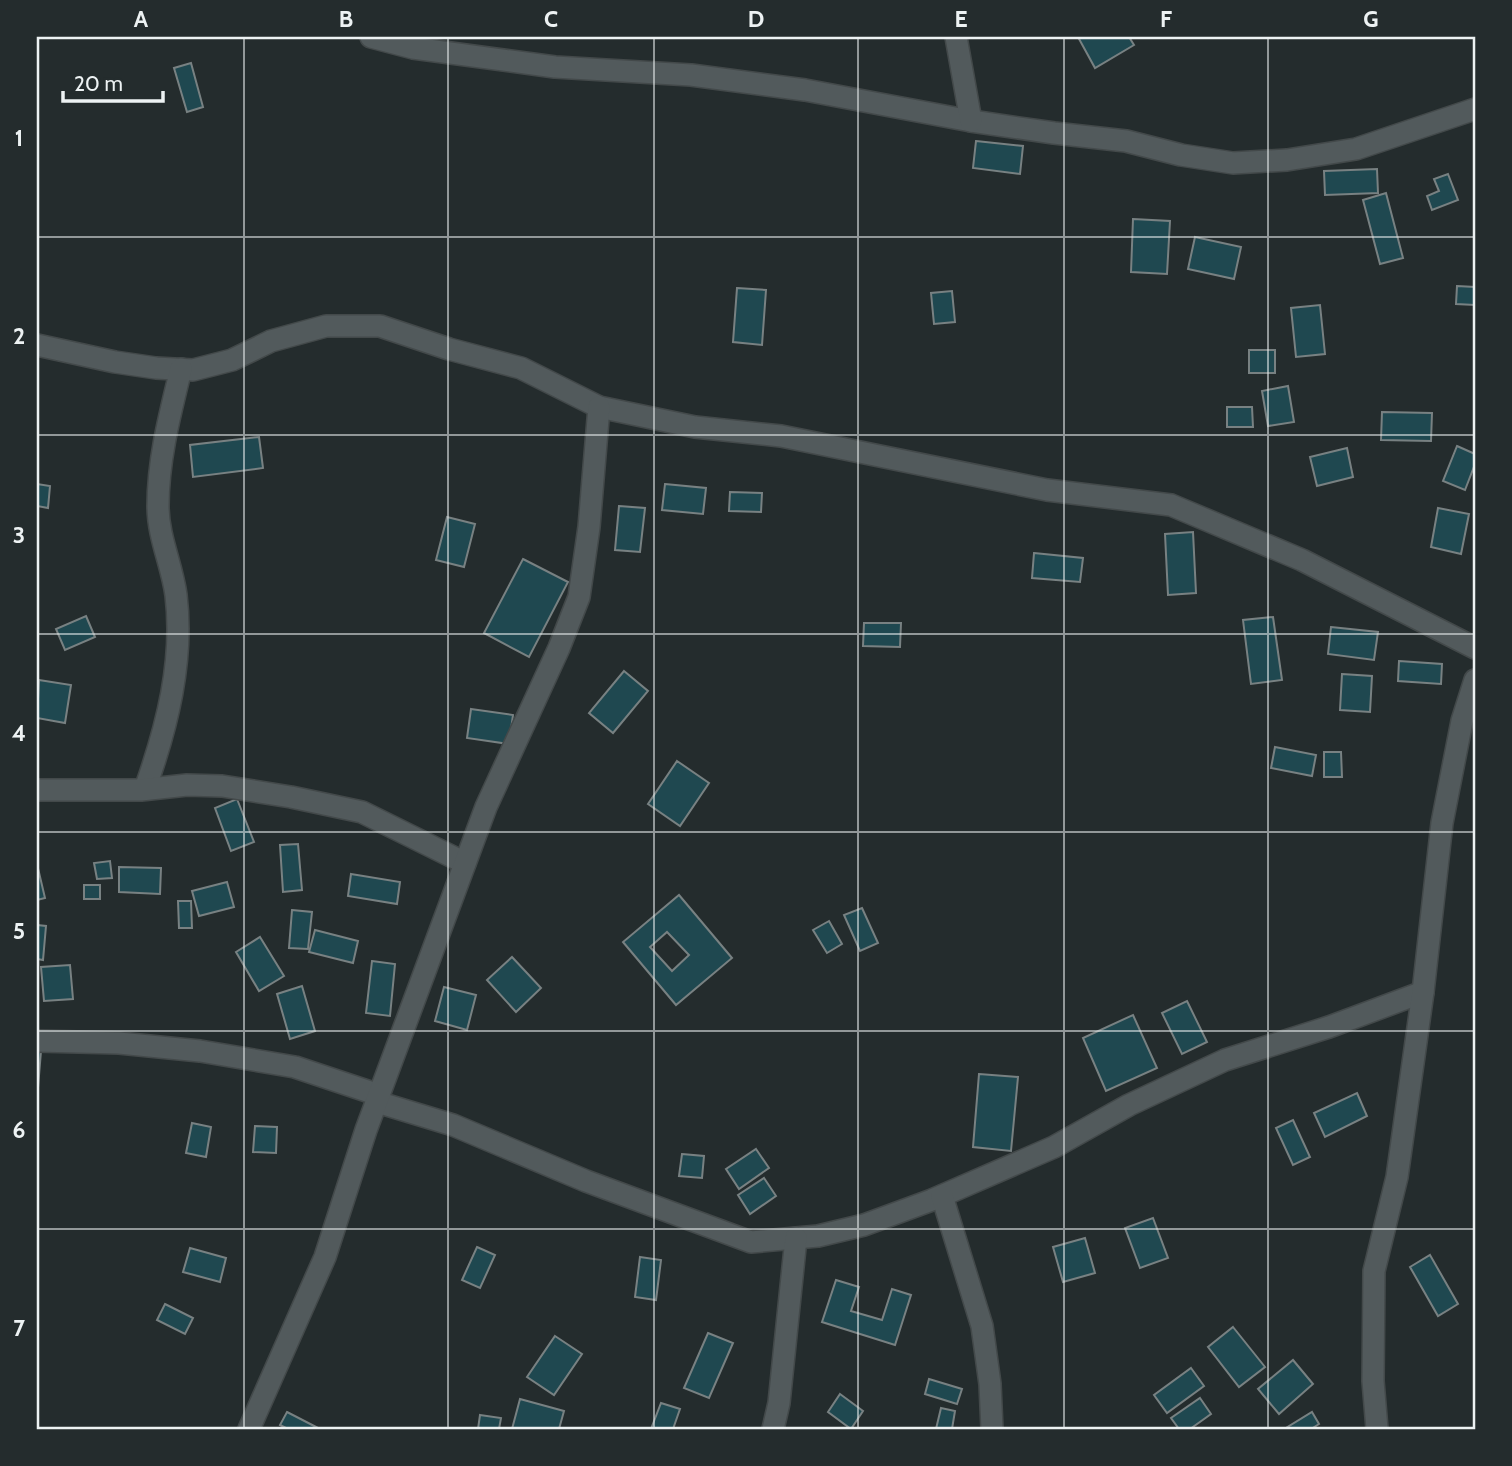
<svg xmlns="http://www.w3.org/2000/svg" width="1512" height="1466" font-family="Cabin,sans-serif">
  <rect width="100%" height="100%" fill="#242c2d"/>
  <g fill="#1f4850" stroke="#788182" stroke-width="2" fill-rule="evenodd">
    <polygon points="1078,37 1129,37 1134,45 1095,68"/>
    <polygon points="191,63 203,107 187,112 174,68"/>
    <polygon points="976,141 1023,146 1020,174 973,168"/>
    <polygon points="1377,169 1378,193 1325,195 1324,171"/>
    <polygon points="1448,174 1458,200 1432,210 1427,196 1439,191 1434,179"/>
    <polygon points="1386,193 1403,258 1380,264 1363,200"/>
    <polygon points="1133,219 1170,221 1167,274 1131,272"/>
    <polygon points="1195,237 1241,247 1234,279 1188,269"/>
    <polygon points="1457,286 1475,287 1475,305 1456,304"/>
    <polygon points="737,288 766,290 762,345 733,342"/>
    <polygon points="952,291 955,322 934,324 931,293"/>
    <polygon points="1320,305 1325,354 1296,357 1291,308"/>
    <rect x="1249" y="350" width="26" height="23"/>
    <polygon points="1288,386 1294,422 1268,426 1262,391"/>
    <polygon points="1227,407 1252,407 1253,427 1227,427"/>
    <polygon points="1382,412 1432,413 1431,441 1381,440"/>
    <polygon points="259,437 263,468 193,477 190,445"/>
    <polygon points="1457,446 1475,454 1475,464 1465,490 1443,481"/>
    <polygon points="1347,448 1353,477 1317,486 1310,457"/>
    <polygon points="37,484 50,486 48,508 37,506"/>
    <polygon points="665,484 706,488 703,514 662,510"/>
    <polygon points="730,492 762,493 761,512 729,511"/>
    <polygon points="619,506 645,508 640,552 615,550"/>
    <polygon points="1438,508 1469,514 1461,554 1431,547"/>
    <polygon points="447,517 475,524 464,567 436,560"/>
    <polygon points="1193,532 1196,593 1168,595 1165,534"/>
    <polygon points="1034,553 1083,558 1080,582 1032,578"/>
    <polygon points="523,559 568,582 529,657 484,633"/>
    <polygon points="86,616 95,637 65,650 56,629"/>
    <polygon points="1273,617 1282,680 1251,684 1243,620"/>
    <polygon points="864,623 901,623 900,647 863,646"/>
    <polygon points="1331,627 1378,632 1374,660 1328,654"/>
    <polygon points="1399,661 1442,664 1441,684 1398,681"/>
    <polygon points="624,671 648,691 613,733 589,713"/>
    <polygon points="1342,674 1372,676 1370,712 1340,710"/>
    <polygon points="39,680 71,685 65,723 37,718"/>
    <polygon points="471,709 513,715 509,744 467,738"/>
    <polygon points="1275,747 1316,755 1312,776 1271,768"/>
    <polygon points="1324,752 1341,752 1342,777 1324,777"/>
    <polygon points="677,761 709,783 680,826 648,804"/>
    <polygon points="237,799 254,842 231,851 215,808"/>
    <polygon points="298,844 302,890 283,892 280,845"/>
    <polygon points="110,861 112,878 97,879 94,863"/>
    <polygon points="37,864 45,898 37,900"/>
    <polygon points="119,867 161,868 160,894 119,892"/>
    <polygon points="351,874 400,882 397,904 348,896"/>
    <polygon points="227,882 234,907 199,916 192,891"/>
    <rect x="84" y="885" width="16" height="14"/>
    <path d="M679 895 732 958 676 1005 623 942ZM667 932 689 955 672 971 650 947Z"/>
    <polygon points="178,901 191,901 192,928 179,928"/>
    <polygon points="862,908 878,943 860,951 844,915"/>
    <polygon points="292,910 312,912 308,949 289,948"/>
    <polygon points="829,921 842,944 827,953 813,930"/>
    <polygon points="37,925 46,926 43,960 37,959"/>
    <polygon points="315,930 358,941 353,963 309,952"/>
    <polygon points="260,937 284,976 259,991 236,952"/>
    <polygon points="512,957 541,988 516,1012 487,980"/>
    <polygon points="372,961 395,964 390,1016 366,1013"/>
    <polygon points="70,965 73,999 44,1001 41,967"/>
    <polygon points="302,986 315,1031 290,1039 277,994"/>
    <polygon points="444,987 476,995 467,1030 435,1021"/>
    <polygon points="1187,1001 1207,1042 1182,1054 1162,1013"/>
    <polygon points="1133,1015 1157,1068 1106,1091 1083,1038"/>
    <polygon points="37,1051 41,1051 37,1100"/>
    <polygon points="979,1074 1018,1077 1011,1151 973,1147"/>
    <polygon points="1357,1093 1367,1116 1325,1137 1314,1113"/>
    <polygon points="1293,1120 1310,1157 1293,1165 1276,1128"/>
    <polygon points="192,1123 211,1127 206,1157 186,1153"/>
    <polygon points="255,1126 277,1127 276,1153 253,1152"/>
    <polygon points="756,1149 769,1168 739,1189 726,1169"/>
    <polygon points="682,1154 704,1156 702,1178 679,1176"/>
    <polygon points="764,1178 776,1196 750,1214 738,1195"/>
    <polygon points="1153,1218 1168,1258 1140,1268 1125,1228"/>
    <polygon points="1085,1238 1095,1273 1063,1282 1053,1247"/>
    <polygon points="477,1247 495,1255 480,1288 462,1280"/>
    <polygon points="190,1248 226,1258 220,1282 183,1272"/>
    <polygon points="1430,1255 1458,1304 1438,1316 1410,1267"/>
    <polygon points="640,1257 661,1260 656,1300 635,1297"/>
    <polygon points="836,1280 859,1287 851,1311 882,1320 892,1289 911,1295 895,1345 822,1322"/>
    <polygon points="165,1304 193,1318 185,1334 157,1320"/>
    <polygon points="1233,1327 1265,1367 1239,1387 1208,1347"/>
    <polygon points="708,1333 733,1343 709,1398 684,1388"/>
    <polygon points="555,1336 582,1354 554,1395 527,1377"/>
    <polygon points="1293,1360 1313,1384 1279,1414 1258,1389"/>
    <polygon points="1191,1368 1204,1386 1167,1413 1154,1395"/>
    <polygon points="929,1379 962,1389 957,1404 925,1394"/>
    <polygon points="840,1394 863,1411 851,1429 828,1412"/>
    <polygon points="1200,1398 1211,1414 1190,1429 1179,1429 1171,1418"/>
    <polygon points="520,1399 564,1411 559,1429 512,1429"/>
    <polygon points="661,1403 680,1409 673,1429 651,1429"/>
    <polygon points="941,1408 955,1411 952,1429 936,1429"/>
    <polygon points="287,1412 320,1429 288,1429 280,1425"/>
    <polygon points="1312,1412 1319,1424 1311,1429 1287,1429 1286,1428"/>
    <polygon points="480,1415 501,1418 499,1429 478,1429"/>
  </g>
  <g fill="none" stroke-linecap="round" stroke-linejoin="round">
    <g stroke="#43494a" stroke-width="24">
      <g id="street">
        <polyline points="371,37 413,48 555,67 691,75 805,90 971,121 1054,133 1126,141 1181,155 1233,163 1287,160 1356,149 1475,109"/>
        <polyline points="956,37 971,121"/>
        <polyline points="37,345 115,362 156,368 193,370 232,360 271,341 326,326 380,326 449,349 521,368 599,407 695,427 781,436 1047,490 1171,505 1302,560 1475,648"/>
        <path d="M145 789C167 727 184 661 176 595 172 565 158 537 158 506 158 459 170 414 181 369"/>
        <polyline points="37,790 141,790 187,785 222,786 291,797 362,812 465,863"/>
        <polyline points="37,1041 119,1043 200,1051 295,1067 379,1095"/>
        <polyline points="377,1102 453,1125 586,1181 751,1242 818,1236 864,1225 932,1200 1054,1147 1129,1105 1225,1060 1329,1027 1423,992"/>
        <polyline points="942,1196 982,1326 990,1384 992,1429"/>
        <polyline points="249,1429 325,1257 366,1130 486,807 559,648 579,597 589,527 599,407"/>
        <polyline points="773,1429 779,1403 796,1238"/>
        <polyline points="1377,1429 1373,1381 1374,1271 1397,1177 1423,992 1442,823 1462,721 1475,680"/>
      </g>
    </g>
    <use href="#street" stroke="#525a5c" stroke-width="21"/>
  </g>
  <path fill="none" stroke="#edf2f3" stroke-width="2" stroke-opacity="0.55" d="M244 37V1429M448 37V1429M654 37V1429M858 37V1429M1064 37V1429M1268 37V1429M37 237H1475M37 435H1475M37 634H1475M37 832H1475M37 1031H1475M37 1229H1475"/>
  <rect width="1512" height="1466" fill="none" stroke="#242c2d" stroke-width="77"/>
  <path d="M63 91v10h100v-10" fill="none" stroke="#edf2f3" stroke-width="3.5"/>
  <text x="74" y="91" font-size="21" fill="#edf2f3" stroke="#242c2d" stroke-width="5" paint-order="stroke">20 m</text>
  <rect x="38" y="38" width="1436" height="1390" fill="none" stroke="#edf2f3" stroke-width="2.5"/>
  <g font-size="23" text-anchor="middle" font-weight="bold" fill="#edf2f3">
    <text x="141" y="27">A</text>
    <text x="346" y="27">B</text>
    <text x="551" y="27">C</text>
    <text x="756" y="27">D</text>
    <text x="961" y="27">E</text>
    <text x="1166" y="27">F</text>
    <text x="1371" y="27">G</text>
    <text x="19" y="146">1</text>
    <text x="19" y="344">2</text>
    <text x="19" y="543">3</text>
    <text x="19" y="741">4</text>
    <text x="19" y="939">5</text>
    <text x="19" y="1138">6</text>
    <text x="19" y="1336">7</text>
  </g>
</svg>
